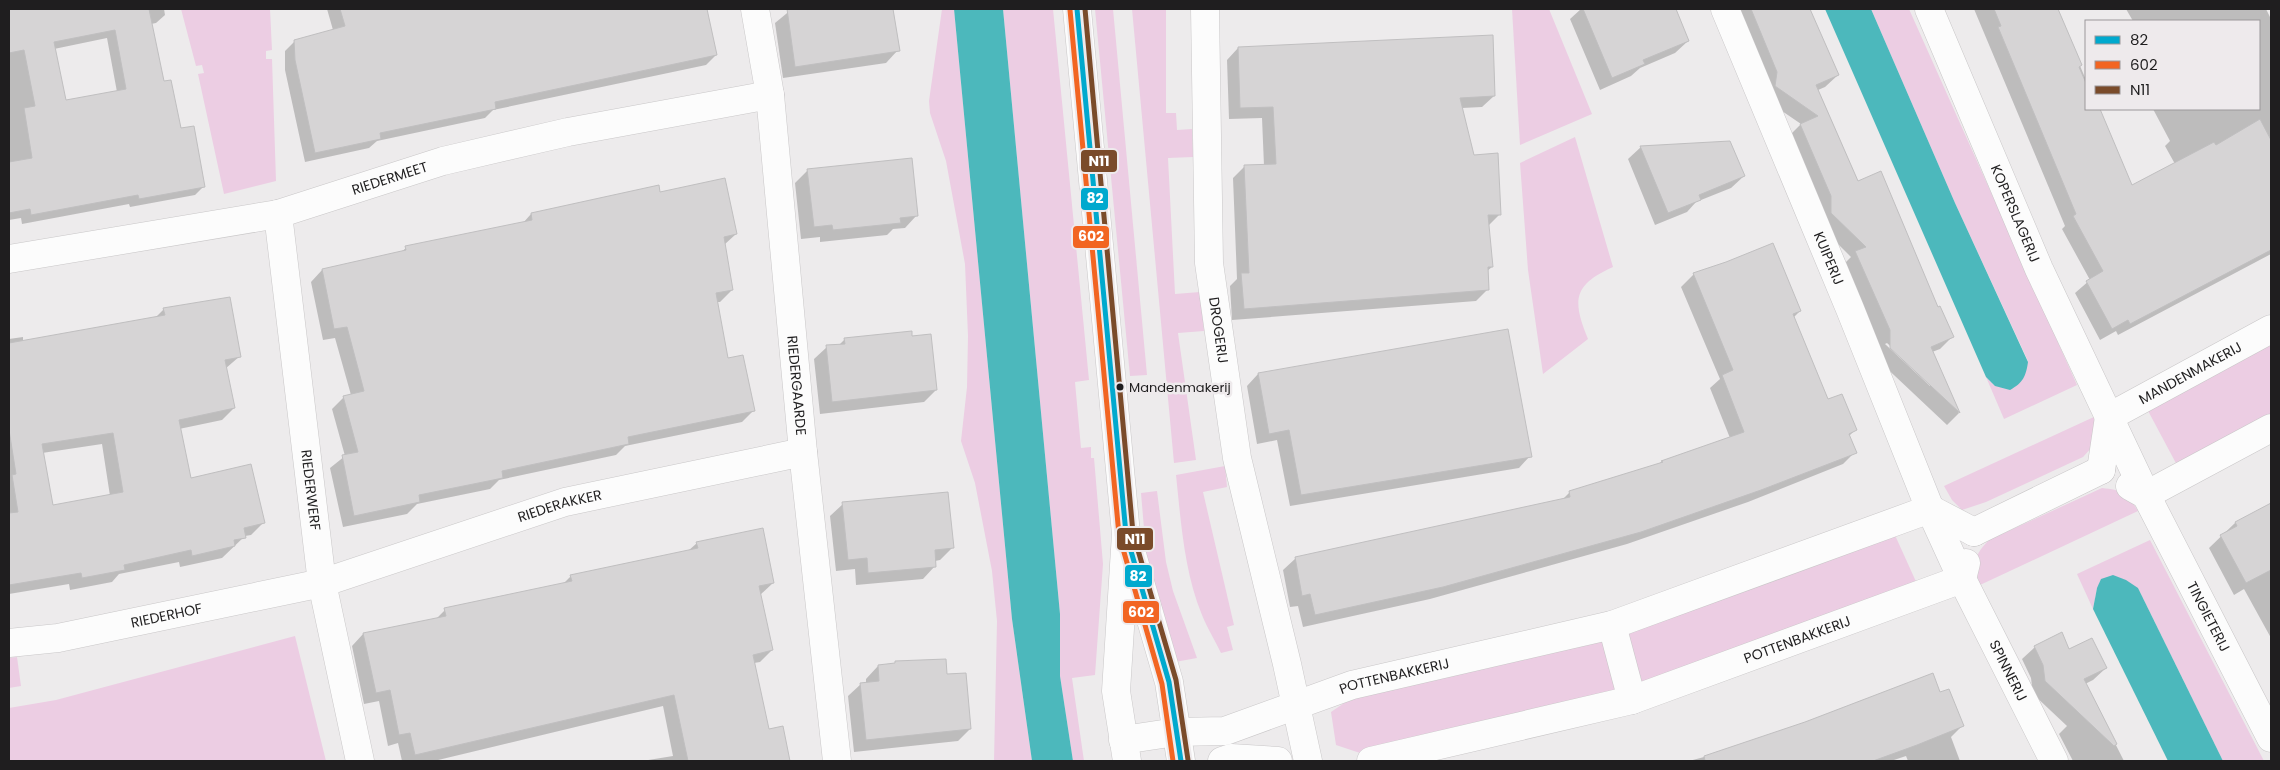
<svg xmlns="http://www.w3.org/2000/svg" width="2280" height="770" font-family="Poppins,sans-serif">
  <rect width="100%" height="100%" fill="#edebec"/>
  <g fill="#eccde3">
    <polygon points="181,9 270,9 272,50 266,51 266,59 272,59 276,181 224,194 198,74 204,73 202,65 196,66"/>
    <polygon points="942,9 954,9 1012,619 1032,761 994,761 997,621 992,571 975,483 961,441 967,387 968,336 965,264 946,161 930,113 929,101"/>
    <polygon points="1003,9 1053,9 1089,380 1075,382 1081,448 1091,447 1091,458 1094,458 1103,564 1095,675 1072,678 1084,761 1073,761 1060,676 1060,614"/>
    <polygon points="1095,9 1113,9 1147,375 1130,376"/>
    <polygon points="1132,9 1166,9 1166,113 1176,113 1177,130 1192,129 1193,157 1168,158 1175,294 1200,292 1204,331 1178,333 1196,460 1174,463"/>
    <polygon points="1512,9 1549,9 1592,114 1520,145"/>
    <polygon points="1871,9 1909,9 2077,385 2004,419 1986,377 1995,386 2028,361 1955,203"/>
    <path d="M1575 137 1613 267C1573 285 1572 300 1588 339L1543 374 1528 270 1520 163Z"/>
    <polygon points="2271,339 2271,416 2178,467 2146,407"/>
    <polygon points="2096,416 2094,445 2083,457 1986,502 1962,510 1952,500 1944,486"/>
    <path d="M1225 466 1227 487 1203 492 1234 625 1227 627 1233 650 1221 653C1215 640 1207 628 1202 615 1184 571 1181 522 1176 475Z"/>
    <path d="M2102 488C2122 490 2127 493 2138 511L1980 585C1973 564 1973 556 1989 540Z"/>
    <polygon points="1157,491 1166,562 1173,591 1197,658 1175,662 1156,603 1146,552 1141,493"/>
    <polygon points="1894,533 1918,586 1643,686 1627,630"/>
    <polygon points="2150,540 2264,761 2223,761 2138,588 2097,588 2093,609 2077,574"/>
    <polygon points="295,636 326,761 9,761 9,708 56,700"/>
    <polygon points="1603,637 1618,692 1360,753 1336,745 1331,712 1350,699"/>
    <polygon points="17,657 21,686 9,688 9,658"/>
  </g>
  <g fill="#4cb8bc">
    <polygon points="954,9 1003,9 1060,614 1060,676 1073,761 1032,761 1012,619"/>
    <path d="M1825 9H1871L1955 203 2028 362C2026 376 2023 383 2010 390L1995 386 1986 377Z"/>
    <polygon points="2113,575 2126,580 2138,588 2223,761 2168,761 2093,609 2097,588 2101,579"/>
  </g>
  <g fill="#0003" fill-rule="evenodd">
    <path d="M9 9H164L165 15 156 23 151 24 163 83 204 186 195 195 130 207 129 204 22 224 21 218 9 220ZM107 38 117 92 65 102 54 49Z"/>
    <polygon points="327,9 706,9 716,55 706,65 493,110 485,118 377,141 369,148 305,162 285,70 285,51 295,41 333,30"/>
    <polygon points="792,9 892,9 898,50 886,63 783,78 775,23"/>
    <polygon points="1581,9 1675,9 1688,41 1675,53 1640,68 1631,76 1600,90 1570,19"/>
    <path d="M1736 9H1781L1793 38 1838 75 1825 87 1818 90 1858 182 1937 309 1952 337 1940 349 1932 352 1959 413 1947 425 1878 360 1843 265 1851 257 1819 225 1788 137 1801 124 1763 98ZM1887 343 1930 383V386L1885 344Z"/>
    <polygon points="1974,9 2056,9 2086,80 2086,109 2098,109 2131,187 2175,164 2165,146 2170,141 2153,109 2259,109 2259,21 2133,21 2126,9 2266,9 2271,19 2271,254 2118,335 2116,331 2100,340 2075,293 2090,280 2062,229 2065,226"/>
    <polygon points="1238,48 1494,96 1482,107 1462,108 1473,156 1500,214 1488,226 1492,267 1487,271 1488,289 1476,301 1232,320 1230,286 1237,279 1233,178 1244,167 1264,166 1262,118 1229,119 1227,60"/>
    <polygon points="1641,147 1744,176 1731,188 1696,202 1687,212 1655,225 1628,159"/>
    <polygon points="808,170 917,215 905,228 893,229 887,235 820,242 820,237 801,239 795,183"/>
    <polygon points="660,194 736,234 724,245 732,290 720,302 716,302 727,360 754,410 742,422 625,446 616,455 499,480 490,489 417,504 407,514 343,527 330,468 345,456 332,409 344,397 351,395 335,338 323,340 311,282 322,270 400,253 406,248 523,223 531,214"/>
    <polygon points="1727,264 1800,311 1793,318 1828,401 1855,430 1849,436 1855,452 1843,464 1748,502 1627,544 1430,599 1303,627 1298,606 1290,607 1283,570 1296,558 1562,500 1570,492 1658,465 1661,462 1730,438 1710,388 1720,379 1681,287 1694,274"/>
    <path d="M164 309 240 356 225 369 234 408 222 420 179 429 190 479 263 523 251 535 245 536 222 558 180 567 179 562 119 574 112 582 70 590 69 584 9 594V339L23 337V342L155 318ZM102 444 110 496 52 507 42 453Z"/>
    <polygon points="1507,331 1530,456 1519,468 1290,506 1277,440 1257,444 1247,386 1258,374"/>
    <polygon points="911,337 936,390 924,402 820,414 814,359 827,347 838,346 845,339"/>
    <polygon points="843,504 952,548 940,560 935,561 935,566 923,579 856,585 855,569 836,571 830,516"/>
    <polygon points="2271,504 2271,638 2244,589 2234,595 2209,548 2235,523"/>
    <polygon points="697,543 773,583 760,595 772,650 760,662 754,663 768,730 782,728 789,761 642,761 673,756 663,706 434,761 402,761 398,743 388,746 379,701 364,704 352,646 363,634 435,620 445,610 562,585 571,576 688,551"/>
    <polygon points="2035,647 2069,650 2106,668 2093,680 2085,684 2124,761 2073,761 2059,734 2067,726 2033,694 2031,678 2022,659"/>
    <polygon points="878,666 946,676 970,729 958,741 854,752 848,696 861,684 866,683 866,679"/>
    <polygon points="1940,694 1962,726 1951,737 1960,761 1908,761 1906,756 1891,761 1689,761"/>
  </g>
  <g fill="#d6d4d5" stroke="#c0bfc0" fill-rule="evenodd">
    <path d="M9 9H149L164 81 171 80 181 128 194 126 205 187 139 199 138 195 31 215 30 209 9 213V162L32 158 24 108 35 106 24 50 9 53ZM115 30 126 89 66 100 54 42Z"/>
    <polygon points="340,9 707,9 717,55 495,102 496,109 380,133 381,139 315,153 295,60 294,40 345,26"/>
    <polygon points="787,9 893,9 900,51 795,67"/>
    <polygon points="1583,9 1676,9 1689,41 1643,60 1645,64 1612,78"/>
    <polygon points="1751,9 1810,9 1839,75 1816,85 1858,181 1881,171 1938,307 1940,306 1954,337 1931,347 1960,413 1890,348 1890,330 1855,251 1866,247 1831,213 1831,196 1800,124 1818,116 1775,86 1777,72"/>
    <polygon points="1994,9 2058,9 2082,65 2079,67 2086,83 2086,109 2100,109 2132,185 2214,142 2216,145 2260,119 2271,140 2271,250 2130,324 2128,320 2112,329 2086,281 2103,271 2073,216 2076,214 1998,27 2001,26"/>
    <polygon points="1493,35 1495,96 1460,98 1474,155 1498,153 1501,215 1488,215 1493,267 1488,267 1489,290 1244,309 1241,273 1249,273 1244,165 1276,164 1273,107 1240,108 1238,47"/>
    <polygon points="1730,141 1745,176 1699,195 1701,200 1668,213 1640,146"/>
    <polygon points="912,158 918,216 900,218 901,223 833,230 832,225 814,227 807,169"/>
    <polygon points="725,178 737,234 724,237 733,290 716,293 728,358 743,355 755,411 628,437 629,444 502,471 503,478 419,495 420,502 354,516 342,455 358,452 343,396 364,391 347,327 334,329 322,269 406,250 405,246 532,220 531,213 659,185 660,192"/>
    <polygon points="1773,243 1801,311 1793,314 1828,399 1842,394 1857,430 1849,434 1857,453 1761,490 1641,532 1443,587 1315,615 1310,594 1302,596 1295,557 1570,497 1569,491 1663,462 1661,461 1744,432 1722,375 1733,370 1693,273 1726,262"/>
    <path d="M230 297 241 357 225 360 235 408 179 420 191 478 251 464 265 523 244 528 246 538 234 540 235 546 192 556 191 550 124 565 125 570 82 578 81 573 9 585V513L18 512 12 475 16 474 9 430V343L165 315 163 308ZM113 433 123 492 53 505 42 444Z"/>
    <polygon points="1508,329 1532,457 1301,495 1289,430 1269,434 1258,373"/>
    <polygon points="912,331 912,336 931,334 937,390 832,402 826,345 845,344 844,338"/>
    <polygon points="948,492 954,548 935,550 936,567 868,573 867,558 848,560 842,502"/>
    <polygon points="2271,503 2271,570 2246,583 2220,535 2237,526 2235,522"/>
    <polygon points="763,528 774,583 759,586 773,650 753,655 769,729 783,726 790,761 688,761 674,695 415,755 410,733 399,735 390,690 376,693 363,633 446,616 444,608 572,581 570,575 698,548 696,542"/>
    <polygon points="2062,632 2069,649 2092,638 2107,668 2084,679 2117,744 2114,746 2045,681 2043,665 2034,646"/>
    <polygon points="946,659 947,674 966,673 971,729 866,740 860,683 879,681 878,665 895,663 895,661"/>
    <polygon points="1933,673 1940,692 1949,689 1964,726 1917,745 1873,761 1705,761 1704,756 1805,722"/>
  </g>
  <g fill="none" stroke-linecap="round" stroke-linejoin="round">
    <g stroke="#c9c7c8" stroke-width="29">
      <g id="street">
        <path id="s1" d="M755 9 770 95 803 452 837 761"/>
        <path id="s2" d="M1205 9 1209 263 1237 458 1287 664 1308 761"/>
        <path id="s3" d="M1725 9 1850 309 1930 509 1962 579 2054 761"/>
        <path id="s4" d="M1929 9 2039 269 2146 495 2271 738"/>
        <path id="s5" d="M278 214 322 583 360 761"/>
        <path id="s6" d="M9 259 278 214 443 161 568 132 770 95"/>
        <path id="s7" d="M2101 470 2109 417 2271 329"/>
        <polyline points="2130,486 2146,495 2271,428"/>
        <polyline points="1974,532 2101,470"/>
        <polyline points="1612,625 1632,700"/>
        <path id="s8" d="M9 643 58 638 322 583 565 502 803 452"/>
        <path id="s9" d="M1123 740 1176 732 1225 731 1352 685 1612 625 1930 509 1974 532"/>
        <polyline points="1222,761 1231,758 1278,761"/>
        <path id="s10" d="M1371 761 1632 700 1962 579 1966 563"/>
      </g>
    </g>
    <g stroke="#c9c7c8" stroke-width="29">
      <g id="secondary">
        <polyline points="1077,9 1126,534 1116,691 1127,761"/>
        <polyline points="1131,551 1169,682 1181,761"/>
      </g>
    </g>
    <use href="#street" stroke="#fcfcfc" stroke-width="28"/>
    <use href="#secondary" stroke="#fcfcfc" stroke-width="28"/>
    <g stroke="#eeeaec" stroke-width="9">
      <polyline id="bus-1" points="1077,9 1126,534 1169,682 1181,761"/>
    </g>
    <g stroke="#eeeaec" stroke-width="9">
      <polyline id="bus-2" points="1070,10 1119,535 1162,684 1173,761"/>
    </g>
    <g stroke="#eeeaec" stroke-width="9">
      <polyline id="bus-3" points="1085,9 1133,533 1176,680 1188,760"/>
    </g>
    <use href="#bus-1" stroke="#00a9ce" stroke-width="5"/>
    <use href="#bus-2" stroke="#f26522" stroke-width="5"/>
    <use href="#bus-3" stroke="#7a4b2a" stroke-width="5"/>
  </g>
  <circle fill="#1f1e1f" stroke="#eeeaec" stroke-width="2" cx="1120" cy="387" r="4.5"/>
  <g text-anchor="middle" stroke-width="5" stroke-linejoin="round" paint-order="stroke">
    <g font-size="13" fill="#1f1e1f" stroke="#eeeaec" text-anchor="start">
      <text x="1129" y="392">Mandenmakerij</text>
    </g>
    <g font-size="14" fill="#1f1e1f" stroke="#eeeaec">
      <text dy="5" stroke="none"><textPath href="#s6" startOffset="390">RIEDERMEET</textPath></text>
      <text dy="5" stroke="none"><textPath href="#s4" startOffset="222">KOPERSLAGERIJ</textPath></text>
      <text dy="5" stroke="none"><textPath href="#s3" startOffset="270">KUIPERIJ</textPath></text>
      <text dy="5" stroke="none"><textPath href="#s2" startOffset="322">DROGERIJ</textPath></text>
      <text dy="5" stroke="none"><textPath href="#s7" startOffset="146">MANDENMAKERIJ</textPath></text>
      <text dy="5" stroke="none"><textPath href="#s1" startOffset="379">RIEDERGAARDE</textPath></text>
      <text dy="5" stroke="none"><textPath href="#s5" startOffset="278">RIEDERWERF</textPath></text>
      <text dy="5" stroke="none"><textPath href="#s8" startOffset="569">RIEDERAKKER</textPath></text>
      <text dy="5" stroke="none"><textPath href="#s8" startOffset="160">RIEDERHOF</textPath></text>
      <text dy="5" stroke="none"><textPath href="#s4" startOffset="669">TINGIETERIJ</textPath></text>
      <text dy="5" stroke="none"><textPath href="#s10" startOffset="444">POTTENBAKKERIJ</textPath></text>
      <text dy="5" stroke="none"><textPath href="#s3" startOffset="720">SPINNERIJ</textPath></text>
      <text dy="5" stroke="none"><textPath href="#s9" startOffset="281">POTTENBAKKERIJ</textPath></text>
    </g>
  </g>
  <g stroke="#eeeaec" stroke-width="2">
    <rect x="1080" y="149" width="38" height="24" rx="5" fill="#7a4b2a"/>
    <rect x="1080" y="187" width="29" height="24" rx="5" fill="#00a9ce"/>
    <rect x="1072" y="225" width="38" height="24" rx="5" fill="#f26522"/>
    <rect x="1116" y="527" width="38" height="24" rx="5" fill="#7a4b2a"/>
    <rect x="1124" y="564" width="29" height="24" rx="5" fill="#00a9ce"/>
    <rect x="1122" y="600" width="38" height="24" rx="5" fill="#f26522"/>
  </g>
  <g font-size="14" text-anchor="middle" font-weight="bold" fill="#fff">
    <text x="1099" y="166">N11</text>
    <text x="1095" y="203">82</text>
    <text x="1091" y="241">602</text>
    <text x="1135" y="544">N11</text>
    <text x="1138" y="581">82</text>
    <text x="1141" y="617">602</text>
  </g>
  <rect width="2280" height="770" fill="none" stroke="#1f1e1f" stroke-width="20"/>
  <rect x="2085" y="20" width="175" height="90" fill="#eeeaec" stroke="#9b989a"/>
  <rect x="2095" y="36" width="25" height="8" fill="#00a9ce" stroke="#9b989a"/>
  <text x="2130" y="45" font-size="15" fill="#1f1e1f">82</text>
  <rect x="2095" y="61" width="25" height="8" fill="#f26522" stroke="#9b989a"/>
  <text x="2130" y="70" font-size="15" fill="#1f1e1f">602</text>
  <rect x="2095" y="86" width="25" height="8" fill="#7a4b2a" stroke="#9b989a"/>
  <text x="2130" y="95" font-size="15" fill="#1f1e1f">N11</text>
</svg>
